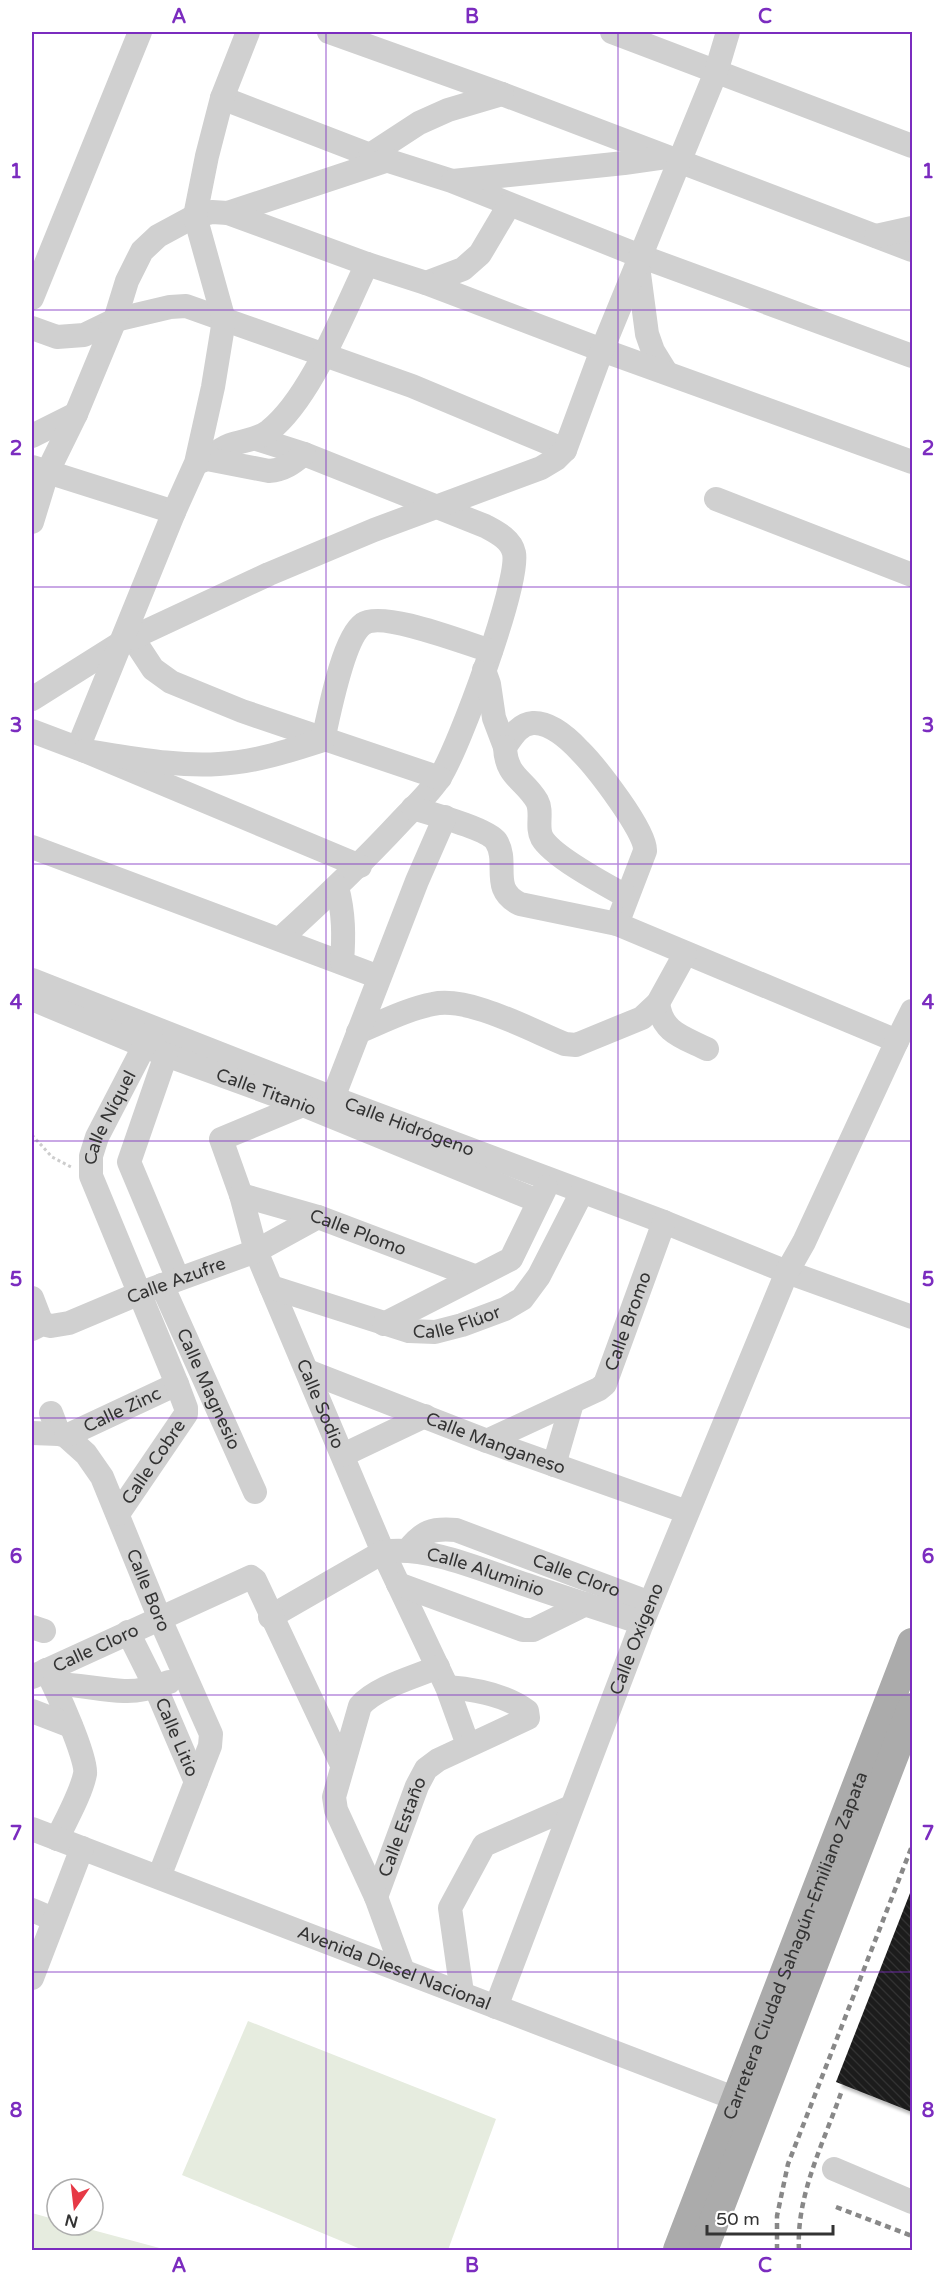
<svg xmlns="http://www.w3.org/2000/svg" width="944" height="2282" font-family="'Varela Round',sans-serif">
  <defs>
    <pattern id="building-back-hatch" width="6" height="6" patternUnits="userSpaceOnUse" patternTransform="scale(1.5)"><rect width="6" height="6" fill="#1a1a1a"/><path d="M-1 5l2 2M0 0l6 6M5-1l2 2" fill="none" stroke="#333"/></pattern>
    <filter id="shadow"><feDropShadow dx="5" dy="5" stdDeviation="1.5" flood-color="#0004"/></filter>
  </defs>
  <rect width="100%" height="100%" fill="#fff"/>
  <g fill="#e6ecdf">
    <polygon points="248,2021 496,2119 448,2250 363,2250 182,2175"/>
    <polygon points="32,2213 57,2220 57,2225 74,2225 167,2250 32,2250"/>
  </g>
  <polygon fill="url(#building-back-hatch)" filter="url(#shadow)" points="912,1888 912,2112 836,2082"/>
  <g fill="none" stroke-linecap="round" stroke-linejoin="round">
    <polyline stroke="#cdcdcd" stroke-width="3" stroke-dasharray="3 3" stroke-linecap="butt" points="32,1135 52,1157 73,1168"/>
    <g stroke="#d0d0d0" stroke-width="24">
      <polyline points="329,32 502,94 912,250"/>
      <polyline points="612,32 912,146"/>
      <polyline points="222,98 370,155 452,181 640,256 912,356"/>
      <polyline points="370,155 419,123 448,110 502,94"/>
      <polyline points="453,181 624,163 666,157"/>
      <polyline points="228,213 388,160"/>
      <polyline points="876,236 912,228"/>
      <polyline points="638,266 647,334 653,351 666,372"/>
      <polyline points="426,283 463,269 480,254 509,205"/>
      <polyline points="32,298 140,32"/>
      <polyline points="32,328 57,337 84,335 115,320 170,307 186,306 412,386 565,450"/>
      <polyline points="32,436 76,414"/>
      <path d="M257 439 304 454 485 526C496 532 511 539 514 553 520 582 459 748 440 777 430 793 414 807 401 821 362 863 322 901 280 939"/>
      <path d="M207 459C214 454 222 448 230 445 244 440 257 440 269 431 311 398 343 313 367 264"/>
      <path d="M199 462 207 459 269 471C284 470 293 463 304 454"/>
      <polyline points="32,467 174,512"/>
      <polyline points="716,499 912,575"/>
      <polyline points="32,522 47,473 76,414 115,320 127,281 142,251 158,236 195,216 212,212 228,213 367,264 426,283 602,350 912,462"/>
      <polyline points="132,637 153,669 171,682 242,711 440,778"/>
      <path d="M484 670 489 684 494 718 505 747C512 737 519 724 533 723 550 722 569 739 580 751 595 766 647 832 645 851L617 924"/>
      <polyline points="32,699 121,643 269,574 374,530 541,468 556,459 565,450 602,350 716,72 728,32"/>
      <polyline points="32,731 85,751 360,866"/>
      <path d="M505 747C506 777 524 779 537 801 543 812 536 827 542 838 553 857 606 885 626 896"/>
      <polyline points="78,748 174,512 196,463 213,387 224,320 195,216 207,156 222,98 248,32"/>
      <path d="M85 751C128 757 174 767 219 764 255 762 289 751 323 740 329 714 343 638 363 624 382 610 467 644 491 651"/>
      <path d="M413 808C429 813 488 829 496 841 510 863 489 889 520 904L617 924 897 1041"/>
      <polyline points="32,847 379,977"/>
      <path d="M337 887C344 913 344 936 342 962"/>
      <path id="s1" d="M32 980 333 1098 664 1222 787 1272 912 1317"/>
      <path id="s2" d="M32 999 166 1055 303 1105 538 1201"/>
      <path d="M658 1003C662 1033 683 1037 707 1049"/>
      <path d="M358 1032C382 1022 407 1009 433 1004 469 996 530 1030 565 1044L576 1045 642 1018 658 1003 685 954"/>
      <polyline points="166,1055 129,1162 178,1279"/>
      <polyline points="333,1098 417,881 445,817"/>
      <path id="s3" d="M303 1105 221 1139 241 1195 256 1251 271 1287 383 1552 447 1687 468 1745"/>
      <path id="s4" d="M241 1195 318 1217 474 1276"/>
      <path id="s5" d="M162 1285 255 1492"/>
      <path id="s6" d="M271 1287 409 1331 435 1332 462 1325 505 1309 522 1299 539 1276 582 1192"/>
      <polyline points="32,1298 42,1324"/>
      <polyline points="384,1324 511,1259 546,1187"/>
      <path id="s7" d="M32 1329 42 1324 51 1326 69 1323 138 1294 256 1251 318 1217"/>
      <path id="s8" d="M307 1371 487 1441 687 1512"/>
      <path id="s9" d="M51 1413 59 1434 66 1436 86 1454 102 1477 160 1619 211 1734 210 1746 159 1877"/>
      <polyline points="32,1433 59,1434"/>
      <path id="s10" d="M66 1436 177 1384"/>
      <path id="s11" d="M487 1441 599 1389 605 1384 664 1222"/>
      <polyline points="343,1455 425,1416"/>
      <polyline points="554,1465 572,1403"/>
      <path id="s12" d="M118 1514 186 1414V1408L177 1384 91 1176V1156L97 1137 151 1033"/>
      <path id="s13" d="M408 1550C423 1531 432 1528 456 1530L650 1603"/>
      <polyline points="398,1584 523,1630 533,1630 586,1604"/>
      <path id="s14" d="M270 1617 383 1552C428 1545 484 1571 527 1585 565 1598 604 1610 642 1623"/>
      <polyline points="32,1627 44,1631"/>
      <path id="s15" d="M128 1632 155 1686 196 1782"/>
      <path d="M46 1670C55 1687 88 1759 85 1774 81 1794 66 1820 57 1839"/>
      <path id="s16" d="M32 1677 251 1577 255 1580 342 1765"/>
      <path d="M54 1684C77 1684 100 1690 124 1691 139 1692 155 1687 169 1682"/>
      <polyline points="32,1711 71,1726"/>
      <path id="s17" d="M32 1829 752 2105"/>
      <path id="s18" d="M376 1897 417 1786 426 1769 438 1760 528 1718 527 1711C506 1695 473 1689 447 1687"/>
      <polyline points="32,1910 53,1919"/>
      <path d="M403 1971 376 1897 336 1810 334 1797 360 1706C376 1687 415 1677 438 1667"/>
      <polyline points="32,1978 82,1848"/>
      <polyline points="462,1993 450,1908 484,1845 571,1807"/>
      <path id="s19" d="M496 2007 642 1623 787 1272 804 1242 897 1041 912 1011"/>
      <polyline points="834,2169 912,2202"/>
    </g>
    <g stroke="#ababab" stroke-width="30">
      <path id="s20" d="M678 2250 912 1643"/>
      <polyline points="703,2250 912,1708"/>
    </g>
    <g stroke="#888" stroke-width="4.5" stroke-dasharray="6 4.5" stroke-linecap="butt">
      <polyline points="836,2207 912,2236"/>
      <polyline points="777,2250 777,2216 788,2164 912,1846"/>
      <path d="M799 2250C796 2196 823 2144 841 2093"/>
    </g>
  </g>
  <path fill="none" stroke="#7b2cbf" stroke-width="1.5" stroke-opacity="0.55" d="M326 32V2250M618 32V2250M32 310H912M32 587H912M32 864H912M32 1141H912M32 1418H912M32 1695H912M32 1972H912"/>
  <g text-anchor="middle" stroke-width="6" stroke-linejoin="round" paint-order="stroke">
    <g font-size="18" fill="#333" stroke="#fff">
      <text dy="6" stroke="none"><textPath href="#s2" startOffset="252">Calle Titanio</textPath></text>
      <text dy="6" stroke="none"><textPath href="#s12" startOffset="440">Calle Níquel</textPath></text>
      <text dy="6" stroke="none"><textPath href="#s1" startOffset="405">Calle Hidrógeno</textPath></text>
      <text dy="6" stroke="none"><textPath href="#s4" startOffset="123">Calle Plomo</textPath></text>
      <text dy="6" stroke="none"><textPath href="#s7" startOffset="154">Calle Azufre</textPath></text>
      <text dy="6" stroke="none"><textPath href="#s6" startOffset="194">Calle Flúor</textPath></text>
      <text dy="6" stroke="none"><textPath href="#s11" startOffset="198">Calle Bromo</textPath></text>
      <text dy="6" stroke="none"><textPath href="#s5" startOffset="114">Calle Magnesio</textPath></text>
      <text dy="6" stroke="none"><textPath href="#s3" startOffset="372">Calle Sodio</textPath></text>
      <text dy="6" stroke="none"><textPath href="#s10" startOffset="62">Calle Zinc</textPath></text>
      <text dy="6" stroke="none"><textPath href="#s8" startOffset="202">Calle Manganeso</textPath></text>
      <text dy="6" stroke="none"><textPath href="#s12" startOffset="63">Calle Cobre</textPath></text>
      <text dy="6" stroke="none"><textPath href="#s14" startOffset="236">Calle Aluminio</textPath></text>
      <text dy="6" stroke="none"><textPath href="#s13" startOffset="184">Calle Cloro</textPath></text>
      <text dy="6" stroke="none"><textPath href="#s9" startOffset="207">Calle Boro</textPath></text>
      <text dy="6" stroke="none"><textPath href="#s19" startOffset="394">Calle Oxígeno</textPath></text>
      <text dy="6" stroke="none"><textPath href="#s16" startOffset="70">Calle Cloro</textPath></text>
      <text dy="6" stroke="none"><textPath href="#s15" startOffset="116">Calle Litio</textPath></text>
      <text dy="6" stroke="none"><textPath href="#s18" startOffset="75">Calle Estaño</textPath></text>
      <text dy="6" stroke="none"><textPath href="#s20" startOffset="326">Carretera Ciudad Sahagún-Emiliano Zapata</textPath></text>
      <text dy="6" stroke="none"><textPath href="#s17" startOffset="388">Avenida Diesel Nacional</textPath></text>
    </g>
  </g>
  <rect width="944" height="2282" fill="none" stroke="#ffffff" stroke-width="66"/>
  <g transform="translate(75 2207) rotate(194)"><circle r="28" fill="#ffffff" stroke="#adadad" stroke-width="1.5"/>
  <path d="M0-4.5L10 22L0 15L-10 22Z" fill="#e63946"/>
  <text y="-9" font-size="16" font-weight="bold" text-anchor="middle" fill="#333333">N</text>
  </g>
  <path d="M707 2225v9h126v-9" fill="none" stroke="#333333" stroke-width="3"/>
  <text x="716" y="2225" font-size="18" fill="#333333" stroke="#ffffff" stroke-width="4.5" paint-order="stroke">50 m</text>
  <rect x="33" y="33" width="878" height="2216" fill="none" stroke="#7b2cbf" stroke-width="2"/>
  <g font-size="20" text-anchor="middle" font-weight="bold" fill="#7b2cbf">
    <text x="179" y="23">A</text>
    <text x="472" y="23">B</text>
    <text x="765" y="23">C</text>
    <text x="16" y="178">1</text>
    <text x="928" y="178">1</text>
    <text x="16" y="455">2</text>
    <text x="928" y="455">2</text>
    <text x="16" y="732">3</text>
    <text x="928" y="732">3</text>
    <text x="16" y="1009">4</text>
    <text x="928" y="1009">4</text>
    <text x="16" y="1286">5</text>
    <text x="928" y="1286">5</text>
    <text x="16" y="1563">6</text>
    <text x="928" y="1563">6</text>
    <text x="16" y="1840">7</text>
    <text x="928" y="1840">7</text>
    <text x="16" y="2117">8</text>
    <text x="928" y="2117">8</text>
    <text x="179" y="2272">A</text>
    <text x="472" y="2272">B</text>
    <text x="765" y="2272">C</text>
  </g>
</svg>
